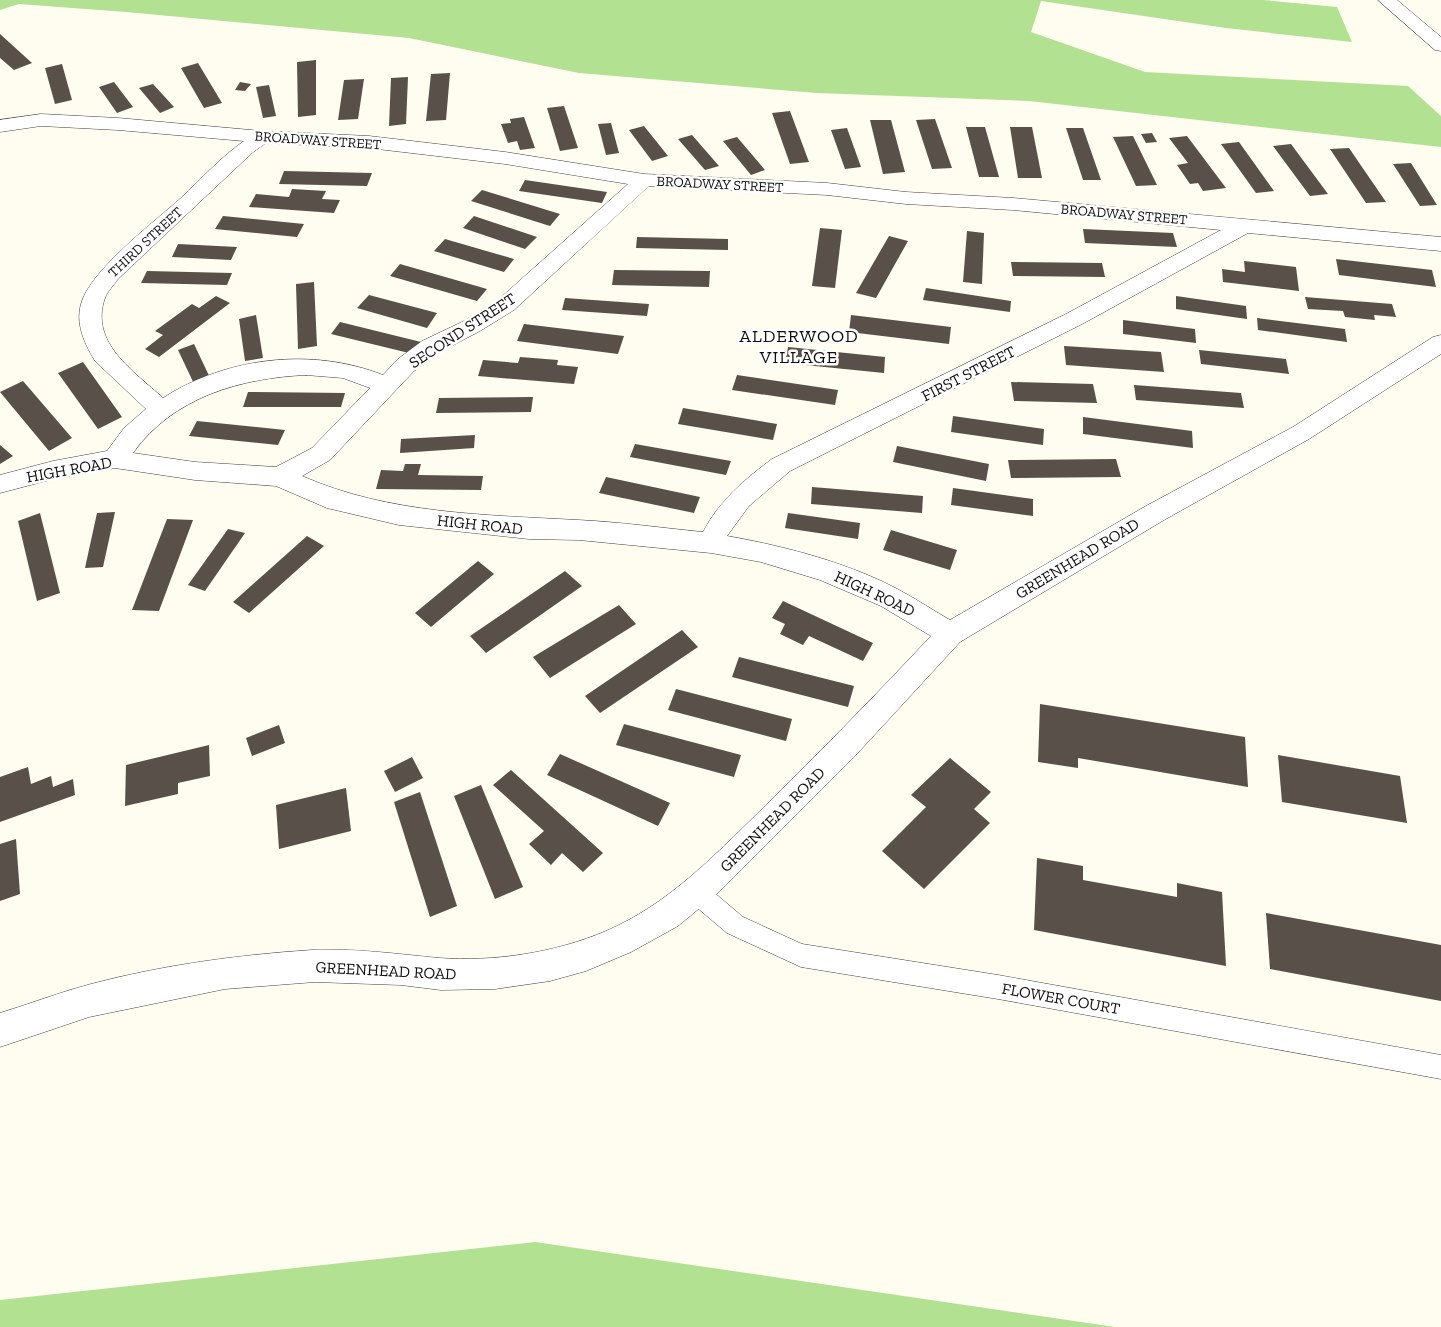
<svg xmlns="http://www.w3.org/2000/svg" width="1441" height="1327" font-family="'Zilla Slab',serif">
  <rect width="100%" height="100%" fill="#fffcf0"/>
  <g fill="#b3e192">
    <polygon points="0,0 1263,0 1337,7 1352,42 1226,28 1041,1 1031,32 1145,72 1408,86 1441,116 1441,147 1029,101 817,93 579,73 409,38 126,12 19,4 0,10"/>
    <polygon points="535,1242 1115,1327 0,1327 0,1300"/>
  </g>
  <g fill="#585049">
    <polygon points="0,34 32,63 14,70 0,58"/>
    <polygon points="316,60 316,115 298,117 297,62"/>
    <polygon points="198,63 222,103 204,108 181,68"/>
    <polygon points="62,64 72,100 55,104 45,68"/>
    <polygon points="450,73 446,120 426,121 431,74"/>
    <polygon points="408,77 406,124 389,126 391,78"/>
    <polygon points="364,79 358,119 338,120 344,80"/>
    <polygon points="114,82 133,107 117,113 99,87"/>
    <polygon points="240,82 251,84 245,91 235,90"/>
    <polygon points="153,84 174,107 160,113 139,88"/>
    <polygon points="269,85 276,116 263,118 256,87"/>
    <polygon points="564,106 578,148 560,151 547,108"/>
    <polygon points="790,111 809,162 790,164 772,113"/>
    <polygon points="524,117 535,148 520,150 517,141 508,143 501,124 511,123 510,119"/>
    <polygon points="935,119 952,168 932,169 916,120"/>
    <polygon points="870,120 891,120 905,172 883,174"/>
    <polygon points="611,123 619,153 606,155 598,124"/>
    <polygon points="644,126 668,156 652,161 629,130"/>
    <polygon points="966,127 985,127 999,177 979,177"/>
    <polygon points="1010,127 1032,127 1042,178 1018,178"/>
    <polygon points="847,128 861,167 845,169 831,130"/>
    <polygon points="1066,128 1083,128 1101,180 1083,180"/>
    <polygon points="1152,133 1157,142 1146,143 1141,134"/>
    <polygon points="692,135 719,166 705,170 678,139"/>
    <polygon points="1133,136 1157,185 1136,186 1113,137"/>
    <polygon points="1187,136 1226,188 1203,191 1198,183 1190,184 1177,165 1188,163 1169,138"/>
    <polygon points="737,137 765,170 751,175 723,141"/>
    <polygon points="1239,142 1274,191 1256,193 1221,144"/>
    <polygon points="1291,144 1328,194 1310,196 1273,146"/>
    <polygon points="1349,148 1386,202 1366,203 1330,149"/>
    <polygon points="1411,163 1437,205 1420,206 1393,164"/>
    <polygon points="284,171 372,173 367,186 279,184"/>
    <polygon points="525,180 607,192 602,203 519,191"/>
    <polygon points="292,189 326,191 322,199 340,200 334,213 249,207 256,194 289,197"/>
    <polygon points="482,190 560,214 550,226 471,201"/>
    <polygon points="223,216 304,224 297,237 215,229"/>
    <polygon points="474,216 537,237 525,249 463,228"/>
    <polygon points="820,228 842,230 835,288 812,286"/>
    <polygon points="1083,229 1173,233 1177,247 1085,243"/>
    <polygon points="967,231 984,233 982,284 963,282"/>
    <polygon points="889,236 908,241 876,298 856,293"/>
    <polygon points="637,237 728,239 728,250 636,248"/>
    <polygon points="445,239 514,259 504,272 434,251"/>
    <polygon points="178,244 237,247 231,260 172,257"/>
    <polygon points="1336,259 1432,270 1436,287 1339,275"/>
    <polygon points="1244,261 1296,267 1299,291 1223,282 1222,269 1245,272"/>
    <polygon points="1011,262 1102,263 1105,277 1013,276"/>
    <polygon points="400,264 487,289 477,301 390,276"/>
    <polygon points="614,270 710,271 709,287 612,285"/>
    <polygon points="147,271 232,273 227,285 141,283"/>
    <polygon points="314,282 317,346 298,349 296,284"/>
    <polygon points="926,288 1011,301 1010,312 923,300"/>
    <polygon points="369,295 437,313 427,328 357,308"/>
    <polygon points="216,296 230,303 159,357 145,349 163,335 155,331 192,304 199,308"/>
    <polygon points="1176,296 1246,306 1247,319 1176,309"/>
    <polygon points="1305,297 1392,304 1396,317 1374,315 1375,320 1345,317 1343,311 1308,309"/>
    <polygon points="565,298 649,304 647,316 562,310"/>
    <polygon points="256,315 263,358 245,361 239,319"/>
    <polygon points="851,315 951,327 949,344 849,332"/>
    <polygon points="1257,318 1345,329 1347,342 1258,330"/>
    <polygon points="1123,320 1195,329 1196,343 1123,334"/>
    <polygon points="340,322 421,342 413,354 331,334"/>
    <polygon points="524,324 624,336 618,354 517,341"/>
    <polygon points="194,344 212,382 196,388 178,350"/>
    <polygon points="1064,346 1161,352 1164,372 1066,365"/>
    <polygon points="788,347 885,357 884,373 785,363"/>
    <polygon points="1199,350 1286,359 1289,374 1201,364"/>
    <polygon points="520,357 558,360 557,365 578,367 574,384 478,376 483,360 518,363"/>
    <polygon points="83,362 122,417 98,429 58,373"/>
    <polygon points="737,375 838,390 835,405 732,390"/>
    <polygon points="23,381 72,438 49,451 0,392"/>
    <polygon points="1011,382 1093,384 1097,403 1014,401"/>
    <polygon points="1134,385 1241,393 1244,408 1136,400"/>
    <polygon points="248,392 345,393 341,407 243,407"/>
    <polygon points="533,397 531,412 436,413 439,398"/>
    <polygon points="683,408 777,424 773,440 678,424"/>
    <polygon points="953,416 1044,429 1043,445 951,432"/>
    <polygon points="1083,417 1192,431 1193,448 1083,434"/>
    <polygon points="197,421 285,430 278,445 189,436"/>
    <polygon points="475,435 474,448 400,453 401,439"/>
    <polygon points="635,444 731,461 726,475 630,457"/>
    <polygon points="0,445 13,456 0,464"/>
    <polygon points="897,446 989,464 986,481 893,462"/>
    <polygon points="1116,459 1121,477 1011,478 1008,460"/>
    <polygon points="405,464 421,464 418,475 483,476 481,490 376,489 381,470 403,471"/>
    <polygon points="606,477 700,497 694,513 599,493"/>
    <polygon points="812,487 923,496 922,513 811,504"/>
    <polygon points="953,488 1033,499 1033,516 951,505"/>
    <polygon points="115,512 103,567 85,568 97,513"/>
    <polygon points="40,513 60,593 37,601 18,521"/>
    <polygon points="788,513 860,523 858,539 785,528"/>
    <polygon points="167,519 193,520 159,611 132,610"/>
    <polygon points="228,529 245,533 205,591 188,585"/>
    <polygon points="891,530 957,550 950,570 883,550"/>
    <polygon points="307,536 324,546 249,613 233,602"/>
    <polygon points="478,561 494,574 431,627 415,613"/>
    <polygon points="565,571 582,586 486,653 470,636"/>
    <polygon points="783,601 873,643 863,661 809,636 803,645 780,634 785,624 772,618"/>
    <polygon points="619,605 636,624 550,678 533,657"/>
    <polygon points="682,630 698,647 600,713 585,696"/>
    <polygon points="739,657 854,686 848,707 732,677"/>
    <polygon points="676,689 792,719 786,741 668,710"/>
    <polygon points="1040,704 1245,737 1248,787 1078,758 1078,768 1038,762"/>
    <polygon points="624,724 741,755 734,777 616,745"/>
    <polygon points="279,725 285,743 252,756 246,738"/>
    <polygon points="209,745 210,776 178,783 178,794 125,806 126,765"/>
    <polygon points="560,754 670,803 658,826 547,775"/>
    <polygon points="1278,755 1400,776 1407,823 1282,802"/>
    <polygon points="412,757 423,778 395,792 384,771"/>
    <polygon points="950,758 991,792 974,809 990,823 924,889 882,851 926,807 911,795"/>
    <polygon points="28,767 31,784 51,776 53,787 73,779 75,795 0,822 0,777"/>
    <polygon points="511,770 603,853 583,872 562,853 551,865 529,844 544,831 493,785"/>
    <polygon points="481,785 523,887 495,899 454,796"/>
    <polygon points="346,788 351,831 279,849 276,805"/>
    <polygon points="420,792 457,906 430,917 394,802"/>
    <polygon points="16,839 20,894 0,901 0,844"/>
    <polygon points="1037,858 1083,866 1083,880 1177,897 1177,883 1222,892 1226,966 1034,930"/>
    <polygon points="1266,913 1441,945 1441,1001 1270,969"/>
  </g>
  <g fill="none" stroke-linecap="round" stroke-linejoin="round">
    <g stroke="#414141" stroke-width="1">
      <polygon id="service" points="696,881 704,884 743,917 802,944 998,975 1441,1055 1441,1079 998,999 801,967 727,933 688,900 685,892 688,884"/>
    </g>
    <g stroke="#414141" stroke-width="1">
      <g id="minor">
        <polygon points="1378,0 1397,0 1441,37 1441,51 1435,50"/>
        <path d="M41 114 118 118 262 131 369 136 505 152 644 174 827 183 906 192 1013 198 1441 237V251L1248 233 1084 323 790 471 749 506 727 536C784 546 850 563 901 591 918 600 934 611 950 620L1146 506 1293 427 1433 337 1441 335V354L1309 439 1164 520 960 642 855 756 719 892 678 926 631 952 586 971 550 981 495 989 441 990 401 985 315 982 225 989 89 1017 0 1047V1013C30 1004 60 992 91 984 163 965 237 955 312 950 354 948 397 954 439 958 493 962 555 953 606 931 667 905 713 857 760 811 818 754 875 696 931 636L881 606 820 580 761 562 711 553 579 540 529 539 399 525 327 508 276 486 195 480 115 468 53 479 0 493V475L53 461 107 451 124 428 146 409 95 361C83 341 73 319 84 296 99 264 154 222 181 198 201 179 221 157 244 141L118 130 41 126 0 132V120ZM266 143 369 148 505 164 628 184 498 300 464 321 422 341 398 359 383 375C312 347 227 357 163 398 134 371 89 343 105 298 107 292 114 285 118 279L252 153ZM649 186 827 195 906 204 1013 210 1221 230 1068 313 772 459C745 479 719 501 703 532 662 528 620 522 578 520 486 515 388 514 302 476L330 460 414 371 438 353 480 331 514 310ZM306 375 343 378 370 388 312 448 276 467 195 462 133 453C173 397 241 378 306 375Z"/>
      </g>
    </g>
    <use href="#service" fill="#fff" fill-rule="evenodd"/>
    <use href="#minor" fill="#fff" fill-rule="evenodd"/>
  </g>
  <g text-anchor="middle" stroke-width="5" stroke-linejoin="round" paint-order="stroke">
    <g font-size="14" fill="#0e0e0e" stroke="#fff">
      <text transform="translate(318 140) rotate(4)" y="5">BROADWAY STREET</text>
      <text transform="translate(720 184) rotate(3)" y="5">BROADWAY STREET</text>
      <text transform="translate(1124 214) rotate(5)" y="5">BROADWAY STREET</text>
      <text transform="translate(145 242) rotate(-43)" y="5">THIRD STREET</text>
    </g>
    <g font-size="16" fill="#0e0e0e" stroke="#fff">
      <text transform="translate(462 330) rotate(-33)" y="6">SECOND STREET</text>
      <text transform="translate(968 373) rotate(-27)" y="6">FIRST STREET</text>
      <text transform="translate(69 469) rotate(-10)" y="6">HIGH ROAD</text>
      <text transform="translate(480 524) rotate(6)" y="6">HIGH ROAD</text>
      <text transform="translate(1077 558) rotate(-31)" y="6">GREENHEAD ROAD</text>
      <text transform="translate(875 593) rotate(25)" y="6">HIGH ROAD</text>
      <text transform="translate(772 819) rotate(-45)" y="6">GREENHEAD ROAD</text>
      <text transform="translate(386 970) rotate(3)" y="6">GREENHEAD ROAD</text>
      <text transform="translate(1061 998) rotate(10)" y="6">FLOWER COURT</text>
    </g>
    <g font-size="18" letter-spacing="1" fill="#0e0e0e" stroke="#fff">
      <text x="799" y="342">ALDERWOOD<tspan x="799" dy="21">VILLAGE</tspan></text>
    </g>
  </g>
</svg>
